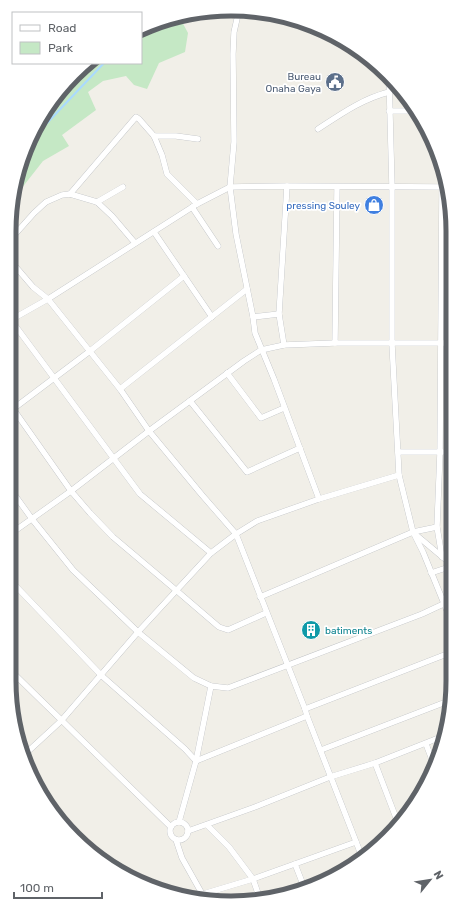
<svg xmlns="http://www.w3.org/2000/svg" width="462" height="912" font-family="Rubik,sans-serif">
  <rect width="100%" height="100%" fill="#f1efe8"/>
  <polygon fill="#c5e8c5" points="180,18 188,33 185,52 159,63 147,89 134,85 126,76 103,81 88,92 96,110 62,135 69,146 43,161 14,198 32,133 85,64 141,63 141,32 160,21"/>
  <g fill="none" stroke-linecap="round" stroke-linejoin="round">
    <polyline stroke="#aadaff" stroke-width="2" points="29,142 104,63"/>
    <g stroke="#b5b8bc" stroke-width="6">
      <g id="minor">
        <polyline points="239,10 234,32 233,54 234,142 230,187 236,234 253,317 255,333 274,379 319,499"/>
        <polyline points="389,76 392,187 392,344 399,475 413,532 423,552 452,623"/>
        <polyline points="389,111 416,111"/>
        <path d="M318 129C341 114 362 99 389 92"/>
        <polyline points="154,136 176,136 198,139"/>
        <polyline points="70,194 136,117 139,119 154,136 162,155 167,174 197,204"/>
        <polyline points="97,202 123,187"/>
        <polyline points="192,207 218,246"/>
        <polyline points="154,232 212,317"/>
        <polyline points="9,241 34,213 46,202 62,195 70,194 97,202 112,216 135,243"/>
        <polyline points="9,259 33,287 48,299 120,389 149,431 202,495 236,534 305,709 307,716 362,857"/>
        <polyline points="253,317 279,314"/>
        <polyline points="11,320 140,494 211,553"/>
        <polyline points="9,321 48,299 197,204 230,187 287,186 447,187"/>
        <polyline points="335,343 337,187"/>
        <polyline points="284,345 335,343 451,343"/>
        <polyline points="227,373 261,418 284,408"/>
        <polyline points="120,389 247,289"/>
        <polyline points="190,401 247,472 300,448"/>
        <polyline points="9,403 71,491 90,513 113,537 177,591 219,627 228,630 266,613"/>
        <polyline points="9,412 90,351 184,276"/>
        <polyline points="398,452 452,452"/>
        <polyline points="9,487 32,519 73,570 138,632 194,678 211,686 228,688 422,614 452,600"/>
        <polyline points="415,534 452,565"/>
        <polyline points="9,535 71,491 149,431 244,361 261,350 284,345 279,314 287,186"/>
        <polyline points="442,557 437,527 440,452 442,187"/>
        <polyline points="431,573 452,566"/>
        <polyline points="9,579 102,676 185,749 196,761 307,716"/>
        <polyline points="260,597 413,532 437,527"/>
        <polyline points="9,669 171,827"/>
        <polyline points="305,709 452,652"/>
        <polyline points="426,744 434,765"/>
        <polyline points="321,750 451,700"/>
        <polyline points="23,756 61,721 138,632 211,553 236,534 257,521 319,499 399,475"/>
        <polyline points="375,763 398,823"/>
        <polyline points="179,822 196,761 211,686"/>
        <circle cx="179" cy="831" r="9"/>
        <polyline points="207,825 229,847 253,879 260,899"/>
        <polyline points="188,831 255,807 330,777 375,763 441,737"/>
        <polyline points="176,840 182,858 205,899"/>
        <polyline points="295,864 304,887"/>
        <polyline points="203,894 253,879 356,842"/>
      </g>
    </g>
    <use href="#minor" stroke="#fff" stroke-width="5.5"/>
  </g>
  <defs>
    <g id="civic-disc" transform="scale(1)"><circle r="9.5" fill="#5c6f8a" stroke="#fff"/><path d="M-.6-6.5H3V-4.5H.6V-3L4-1V1h2V6H-6V1h2V-1L-.6-3ZM-1.2 2.5V6h2.4V2.5Z" fill="#fff"/></g>
    <g id="shop-disc" transform="scale(1)"><circle r="9.5" fill="#3f7fe0" stroke="#fff"/><path d="M-5-2.5h2.3a2.7 3.5 0 0 1 5.4 0H5L5.5 6h-11ZM-1.5-2.5h3a1.5 2.3 0 0 0-3 0Z" fill="#fff"/></g>
    <g id="building-disc" transform="scale(1)"><circle r="9.5" fill="#0f9aa8" stroke="#fff"/><path d="M-4-6H4V6H1V3H-1V6H-4ZM-2.5-4.3h1.7v1.8h-1.7ZM.8-4.3h1.7v1.8H.8ZM-2.5-1h1.7V.8h-1.7ZM.8-1h1.7V.8H.8Z" fill="#fff"/></g>
  </defs>
  <g fill-rule="evenodd">
    <use href="#civic-disc" x="335" y="82"/>
    <use href="#shop-disc" x="374" y="205"/>
    <use href="#building-disc" x="311" y="630"/>
  </g>
  <g text-anchor="middle" stroke-width="3.5" stroke-linejoin="round" paint-order="stroke">
    <g font-size="10" fill="#4e5e75" stroke="#fff" text-anchor="end">
      <text x="321" y="80">Bureau<tspan x="321" dy="12">Onaha Gaya</tspan></text>
    </g>
    <g font-size="10" fill="#366cbe" stroke="#fff" text-anchor="end">
      <text x="360" y="209">pressing Souley</text>
    </g>
    <g font-size="10" fill="#0d838f" stroke="#fff" text-anchor="start">
      <text x="325" y="634">batiments</text>
    </g>
  </g>
  <path d="M0 0H462V912H0ZM231 16H231A215 215 0 0 1 446 231V681A215 215 0 0 1 231 896H231A215 215 0 0 1 16 681V231A215 215 0 0 1 231 16Z" fill="#fff" fill-rule="evenodd"/>
  <path fill="none" stroke="#5f6368" stroke-width="5" d="M231 16H231A215 215 0 0 1 446 231V681A215 215 0 0 1 231 896H231A215 215 0 0 1 16 681V231A215 215 0 0 1 231 16Z"/>
  <rect x="12" y="12" width="130" height="52" fill="#ffffff" stroke="#bfc1c3"/>
  <rect x="20" y="25" width="20" height="6" fill="#ffffff" stroke="#bfc1c3"/>
  <text x="48" y="32" font-size="12" fill="#5f6368">Road</text>
  <rect x="20" y="42" width="20" height="12" fill="#c5e8c5" stroke="#bfc1c3"/>
  <text x="48" y="52" font-size="12" fill="#5f6368">Park</text>
  <g transform="translate(430 880) rotate(60)" stroke="#ffffff" stroke-width="3" paint-order="stroke">
  <path d="M0-3L7 15L0 10L-7 15Z" fill="#5f6368"/>
  <text y="-6" font-size="11" font-weight="bold" text-anchor="middle" fill="#5f6368">N</text>
  </g>
  <path d="M14 892v6h88v-6" fill="none" stroke="#5f6368" stroke-width="2"/>
  <text x="20" y="892" font-size="12" fill="#5f6368" stroke="#ffffff" stroke-width="3" paint-order="stroke">100 m</text>
</svg>
